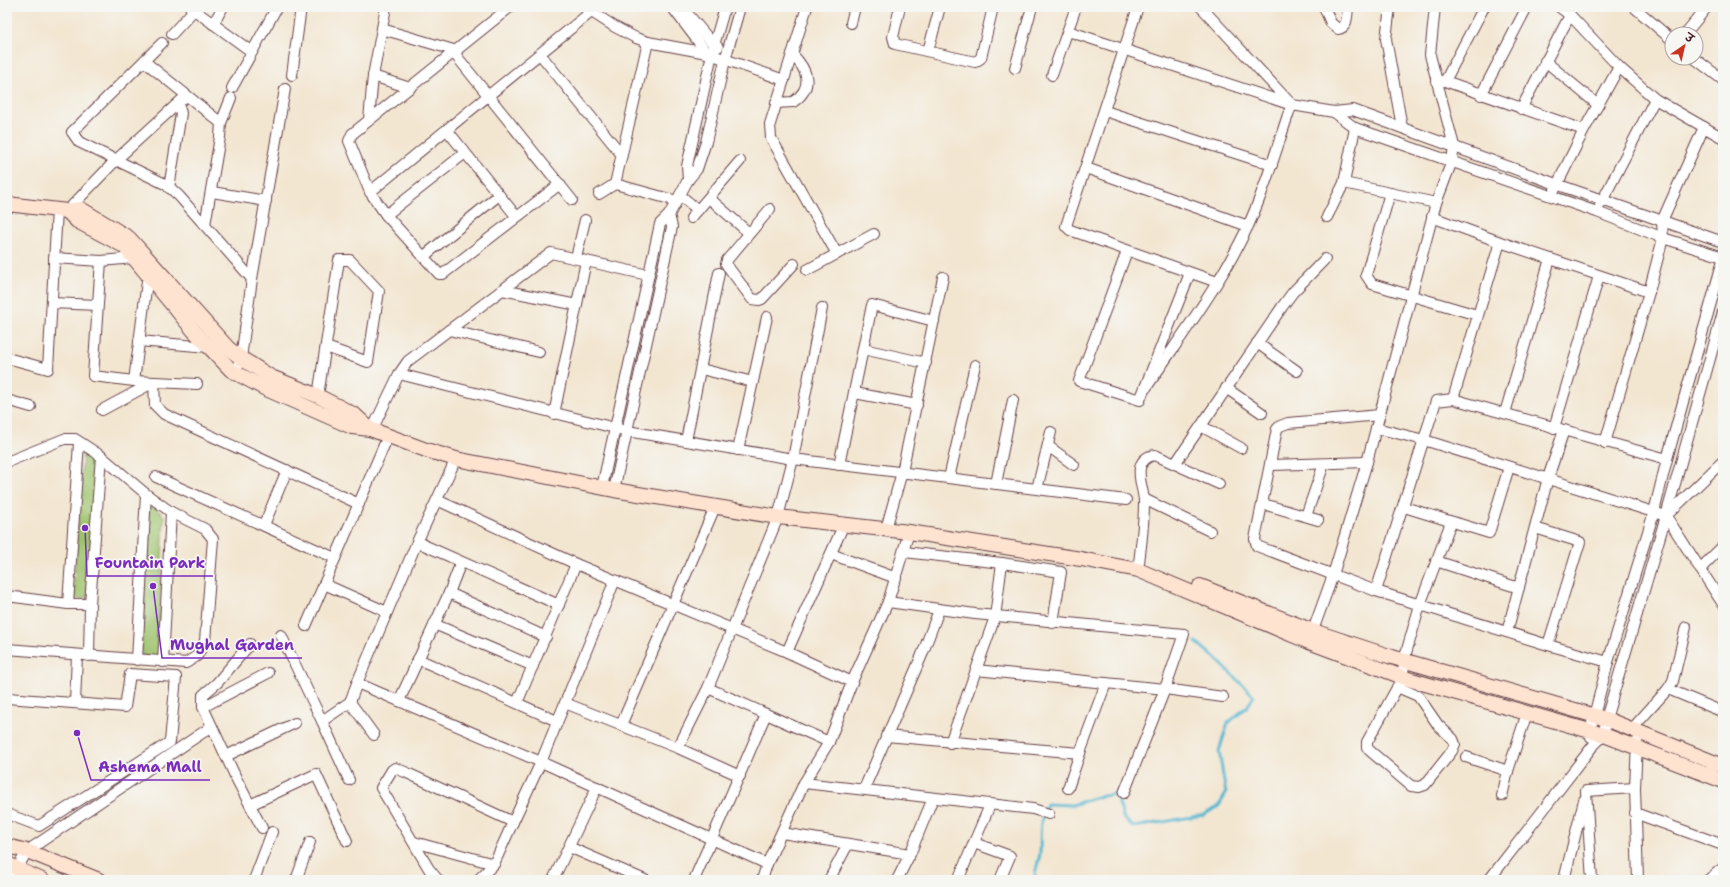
<svg xmlns="http://www.w3.org/2000/svg" width="1730" height="887" font-family="'Shantell Sans','Playpen Sans Deva',sans-serif">
  <rect width="100%" height="100%" fill="#f6f6f2"/>
  <filter id="ink" filterUnits="userSpaceOnUse"><feTurbulence type="fractalNoise" baseFrequency=".025" numOctaves="2"/><feDisplacementMap in="SourceGraphic" scale="8" xChannelSelector="R" yChannelSelector="G"/><feConvolveMatrix kernelMatrix="1 2 1 2 8 2 1 2 1" color-interpolation-filters="sRGB"/></filter>
  <filter id="wash" filterUnits="userSpaceOnUse"><feTurbulence type="fractalNoise" baseFrequency=".012" numOctaves="4" result="noise"/><feDisplacementMap in="SourceGraphic" scale="16" xChannelSelector="R" yChannelSelector="G"/><feGaussianBlur stdDeviation="0.9" result="paint"/><feColorMatrix in="noise" values="0 0 0 0 0 0 0 0 0 0 0 0 0 0 0 0 0 1.4 0 .05"/><feComposite in="paint" operator="in"/></filter>
  <g filter="url(#wash)">
    <rect width="100%" height="100%" fill="#f3e6d1"/>
    <g fill="#9ec36d" stroke="#74714c">
      <polygon points="83,449 98,457 87,598 73,599"/>
      <polygon points="149,502 164,516 158,658 141,656"/>
    </g>
    <g fill="none" stroke-linecap="round" stroke-linejoin="round">
      <path stroke="#51b6d0" stroke-width="3" d="M1035 880C1034 869 1039 863 1040 853 1041 834 1038 822 1047 804L1072 805 1097 797 1116 794 1124 819 1134 827 1203 815 1218 807 1226 794 1219 751 1228 723 1247 707 1254 696 1214 657 1196 642"/>
    </g>
  </g>
  <g filter="url(#ink)">
    <g fill="none" stroke-linecap="round" stroke-linejoin="round">
      <g stroke="#633d44" stroke-width="12">
        <g id="street">
          <polyline points="190,7 252,52"/>
          <polyline points="510,7 352,134 349,141 370,192 386,215 439,274 443,274 560,184"/>
          <polyline points="584,7 615,27 636,38 648,42 707,53 784,80"/>
          <polyline points="672,7 707,53"/>
          <polyline points="682,7 714,45 718,47"/>
          <polyline points="807,7 770,124 771,138 837,254"/>
          <polyline points="900,7 893,37 895,44 975,62 981,58 993,7"/>
          <polyline points="1138,7 1066,226 1070,230 1217,282"/>
          <path d="M1324 7 1331 23 1338 29C1348 28 1347 15 1348 7"/>
          <polyline points="1390,7 1386,39 1402,127"/>
          <polyline points="1559,7 1570,15 1619,67 1655,99 1723,138"/>
          <polyline points="1634,7 1672,40"/>
          <polyline points="851,23 855,7"/>
          <polyline points="213,24 223,7"/>
          <polyline points="382,29 457,51"/>
          <polyline points="1068,31 1292,105 1334,112 1353,110 1556,184 1723,242"/>
          <polyline points="172,34 194,10"/>
          <polyline points="1685,34 1707,7"/>
          <polyline points="162,43 72,132 79,142 167,185 179,196 252,279"/>
          <polyline points="928,51 940,7"/>
          <polyline points="454,53 572,200"/>
          <polyline points="540,54 622,155"/>
          <polyline points="1694,58 1723,80"/>
          <polyline points="144,61 221,123 220,137 205,225"/>
          <polyline points="1545,61 1598,105"/>
          <polyline points="1015,68 1032,7"/>
          <polyline points="292,75 301,7"/>
          <polyline points="1052,75 1076,7"/>
          <polyline points="373,76 410,88"/>
          <polyline points="1436,81 1445,81 1584,130"/>
          <polyline points="1445,81 1484,7"/>
          <polyline points="232,88 277,7"/>
          <polyline points="1481,95 1527,7"/>
          <path d="M776 103 793 102C815 87 807 69 792 54"/>
          <polyline points="1521,109 1570,15"/>
          <polyline points="1105,111 1272,165"/>
          <polyline points="1334,112 1355,128 1597,212 1663,238 1723,257"/>
          <polyline points="369,120 373,76 386,7"/>
          <polyline points="221,123 231,98"/>
          <polyline points="447,130 516,216"/>
          <polyline points="1086,168 1248,226"/>
          <polyline points="688,180 687,166 714,45 725,7"/>
          <polyline points="1344,183 1436,203"/>
          <polyline points="615,184 648,42"/>
          <polyline points="169,188 181,113 178,104"/>
          <polyline points="1555,189 1584,130 1619,67"/>
          <polyline points="212,192 266,201"/>
          <polyline points="370,192 591,12"/>
          <polyline points="1390,193 1366,275 1372,284 1477,315"/>
          <polyline points="599,194 615,184 677,201"/>
          <polyline points="680,195 698,210"/>
          <polyline points="709,198 749,233"/>
          <polyline points="1600,205 1655,99"/>
          <polyline points="770,209 727,260 726,264 752,299 759,300 762,299 794,264"/>
          <polyline points="67,211 116,160 186,96"/>
          <polyline points="386,215 465,153"/>
          <polyline points="1327,217 1344,183 1355,128"/>
          <polyline points="1432,217 1500,242 1649,292"/>
          <polyline points="691,218 740,161"/>
          <polyline points="1127,251 1079,381 1140,400 1190,273"/>
          <polyline points="423,257 499,195"/>
          <polyline points="54,258 101,261 134,258"/>
          <polyline points="576,258 585,220"/>
          <polyline points="101,261 93,376 134,381 197,384"/>
          <polyline points="807,270 874,234"/>
          <polyline points="502,290 577,305"/>
          <polyline points="52,303 97,305"/>
          <polyline points="449,330 539,352"/>
          <polyline points="139,341 208,347"/>
          <polyline points="1257,343 1297,371"/>
          <polyline points="863,349 926,363"/>
          <polyline points="7,358 48,369 57,210"/>
          <polyline points="701,369 753,382"/>
          <polyline points="235,372 241,358 252,279 285,89"/>
          <polyline points="399,374 627,431 793,459 1126,500"/>
          <polyline points="134,381 148,274"/>
          <path d="M1146 388C1181 336 1221 284 1248 226 1265 190 1276 150 1289 112L1292 105 1201 7"/>
          <polyline points="1226,388 1262,413"/>
          <polyline points="855,393 917,405"/>
          <polyline points="318,396 339,260 350,260 379,291 368,362 326,347"/>
          <polyline points="1453,399 1500,242"/>
          <polyline points="7,400 31,407"/>
          <polyline points="102,410 154,382 155,405 164,414 359,504"/>
          <polyline points="1505,413 1550,259"/>
          <polyline points="554,414 586,261"/>
          <polyline points="1380,415 1288,423 1280,426 1277,429 1255,539 1257,546 1376,591 1548,645 1608,662"/>
          <polyline points="1201,426 1241,448"/>
          <polyline points="1376,428 1424,440 1666,516 1723,604"/>
          <polyline points="1554,428 1599,276"/>
          <polyline points="372,430 399,374 408,361 551,253 648,275"/>
          <polyline points="686,441 719,273"/>
          <polyline points="1605,443 1649,292 1663,238 1662,221 1704,127"/>
          <polyline points="1048,446 1074,465"/>
          <polyline points="738,450 767,317"/>
          <polyline points="456,459 417,542 357,683 541,762 767,864"/>
          <polyline points="7,462 64,439 75,439 101,456 146,494 171,512 205,529 213,539 205,641 197,656 186,663 7,649"/>
          <polyline points="1175,464 1282,307 1293,292 1325,259"/>
          <polyline points="839,465 872,305 934,321"/>
          <polyline points="1271,465 1367,462"/>
          <polyline points="156,477 335,558"/>
          <polyline points="949,478 975,365"/>
          <polyline points="996,484 1013,400"/>
          <polyline points="602,487 660,224 669,215 688,180 697,169 706,142 725,60 740,7"/>
          <polyline points="1037,489 1051,432"/>
          <polyline points="614,490 672,227 669,215"/>
          <polyline points="1144,499 1210,531"/>
          <polyline points="437,500 576,564 787,652 852,682"/>
          <polyline points="1263,504 1318,520"/>
          <polyline points="1404,507 1489,533 1509,467"/>
          <polyline points="1306,516 1324,464"/>
          <polyline points="1666,516 1723,461"/>
          <polyline points="264,525 287,470"/>
          <polyline points="1535,528 1580,542 1548,645"/>
          <polyline points="886,529 902,472 943,277"/>
          <polyline points="417,542 559,605"/>
          <polyline points="904,552 1002,563 1061,572 1053,623"/>
          <polyline points="831,554 896,578"/>
          <polyline points="1436,561 1519,588"/>
          <polyline points="1700,569 1723,546"/>
          <path d="M1138 570C1141 548 1144 525 1144 502 1144 491 1138 480 1140 468 1142 460 1147 456 1155 455L1219 484"/>
          <polyline points="324,584 387,612"/>
          <polyline points="1376,591 1436,401 1453,399 1667,459"/>
          <polyline points="449,593 546,637"/>
          <polyline points="7,596 68,604 90,604"/>
          <polyline points="888,602 975,614 1184,634 1165,689 1124,793"/>
          <polyline points="68,604 79,443"/>
          <polyline points="434,624 533,666"/>
          <polyline points="306,626 388,436"/>
          <polyline points="1507,632 1548,478 1564,430"/>
          <polyline points="281,635 322,721"/>
          <polyline points="1311,636 1333,575 1367,462 1436,203 1452,161 1454,146 1430,55 1435,7"/>
          <polyline points="250,644 217,683 203,695 203,707 237,780 262,828"/>
          <polyline points="787,652 844,524"/>
          <polyline points="89,656 90,604 101,456"/>
          <polyline points="418,659 557,721"/>
          <polyline points="137,660 146,494"/>
          <polyline points="163,662 171,512"/>
          <polyline points="976,670 1165,689 1223,697"/>
          <polyline points="1397,687 1418,696 1438,725 1453,739 1455,744 1452,751 1425,785 1419,787 1411,786 1369,750 1367,747 1367,742 1403,677 1404,660 1420,605 1451,522"/>
          <polyline points="708,688 829,742"/>
          <polyline points="1668,689 1723,712"/>
          <polyline points="7,698 125,707 130,674 176,677 170,742 39,826 7,814"/>
          <polyline points="399,701 449,593 461,562"/>
          <polyline points="350,702 374,735"/>
          <polyline points="75,703 77,655"/>
          <polyline points="517,703 576,564"/>
          <polyline points="565,703 678,748 740,776"/>
          <polyline points="203,707 268,673"/>
          <polyline points="621,725 715,507"/>
          <polyline points="1631,730 1668,689 1673,681 1686,627"/>
          <polyline points="886,736 1080,753 1106,683"/>
          <polyline points="1591,737 1590,731 1594,716 1608,662 1654,512 1667,459 1723,260"/>
          <polyline points="1637,742 1635,788 1638,880"/>
          <polyline points="950,743 995,617 1002,563"/>
          <polyline points="678,748 708,688 778,517 793,459 822,308"/>
          <polyline points="226,756 295,723"/>
          <polyline points="1466,757 1508,771"/>
          <polyline points="349,780 322,721 350,702 357,683"/>
          <polyline points="804,783 1033,809 1049,814"/>
          <polyline points="1068,788 1080,753"/>
          <polyline points="864,789 922,655 939,610"/>
          <polyline points="1502,796 1508,771 1527,713"/>
          <polyline points="250,805 316,774 347,841"/>
          <polyline points="1635,813 1723,845"/>
          <polyline points="782,833 910,854"/>
          <polyline points="414,842 494,864"/>
          <polyline points="974,843 1010,856 1000,880"/>
          <polyline points="569,847 645,880"/>
          <polyline points="7,874 17,869 27,851 211,727"/>
          <polyline points="254,880 272,832"/>
          <polyline points="296,880 310,842"/>
          <polyline points="438,880 429,869 381,788 392,770 395,768 405,772 513,822"/>
          <polyline points="478,880 494,864 513,822 541,762 615,580"/>
          <polyline points="553,880 597,787"/>
          <polyline points="694,880 766,714"/>
          <polyline points="762,880 767,864 804,783 829,742 852,682 888,602 909,532"/>
          <polyline points="829,880 848,844"/>
          <polyline points="897,880 910,854 933,798"/>
          <polyline points="958,880 990,805"/>
          <polyline points="1489,880 1592,747 1604,735 1606,719 1666,516 1723,312"/>
          <polyline points="1564,880 1584,800"/>
          <polyline points="1592,880 1586,791 1635,788"/>
          <polyline points="1708,880 1723,868"/>
        </g>
      </g>
      <g stroke="#633d44" stroke-width="16">
        <g id="secondary">
          <polyline points="7,204 67,211 81,209 129,238 228,348 241,358 271,377 318,396 355,415 370,429"/>
          <polyline points="67,211 77,221 124,246 194,331 231,370 264,388 352,427 370,429 426,450 456,459 614,490 778,517 909,532 1081,559 1138,570 1309,642 1408,679 1604,735 1723,781"/>
          <polyline points="1200,586 1313,631 1392,657 1606,719 1723,766"/>
          <polyline points="7,846 27,851 99,880"/>
          <polyline points="7,863 17,869 42,880"/>
        </g>
      </g>
      <use href="#street" stroke="#fff" stroke-width="10"/>
      <use href="#secondary" stroke="#fee3d1" stroke-width="14"/>
    </g>
  </g>
  <path fill="none" stroke="#7b2cbf" stroke-width="1.5" d="M85 528L87 576H213M153 586L162 658H302M77 733L91 780H210"/>
  <g fill="#7b2cbf" stroke="#f6f6f2" stroke-width="1.5">
    <circle cx="85" cy="528" r="4"/>
    <circle cx="153" cy="586" r="4"/>
    <circle cx="77" cy="733" r="4"/>
  </g>
  <g font-size="15" text-anchor="middle" font-weight="bold" fill="#7b2cbf" stroke="#f6f6f2" stroke-width="3.5" stroke-linejoin="round" paint-order="stroke">
    <text x="150" y="568">Fountain Park</text>
    <text x="232" y="650">Mughal Garden</text>
    <text x="150" y="772">Ashema Mall</text>
  </g>
  <rect width="1730" height="887" fill="none" stroke="#f6f6f2" stroke-width="24"/>
  <g transform="translate(1684 46) rotate(34)"><circle r="19" fill="#f6f6f2" stroke="#b1a0a2"/>
  <path d="M0-3L7 15L0 10L-7 15Z" fill="#c8321e"/>
  <text y="-6" font-size="11" font-weight="bold" text-anchor="middle" fill="#4a1f2b">उ</text>
  </g>
</svg>
